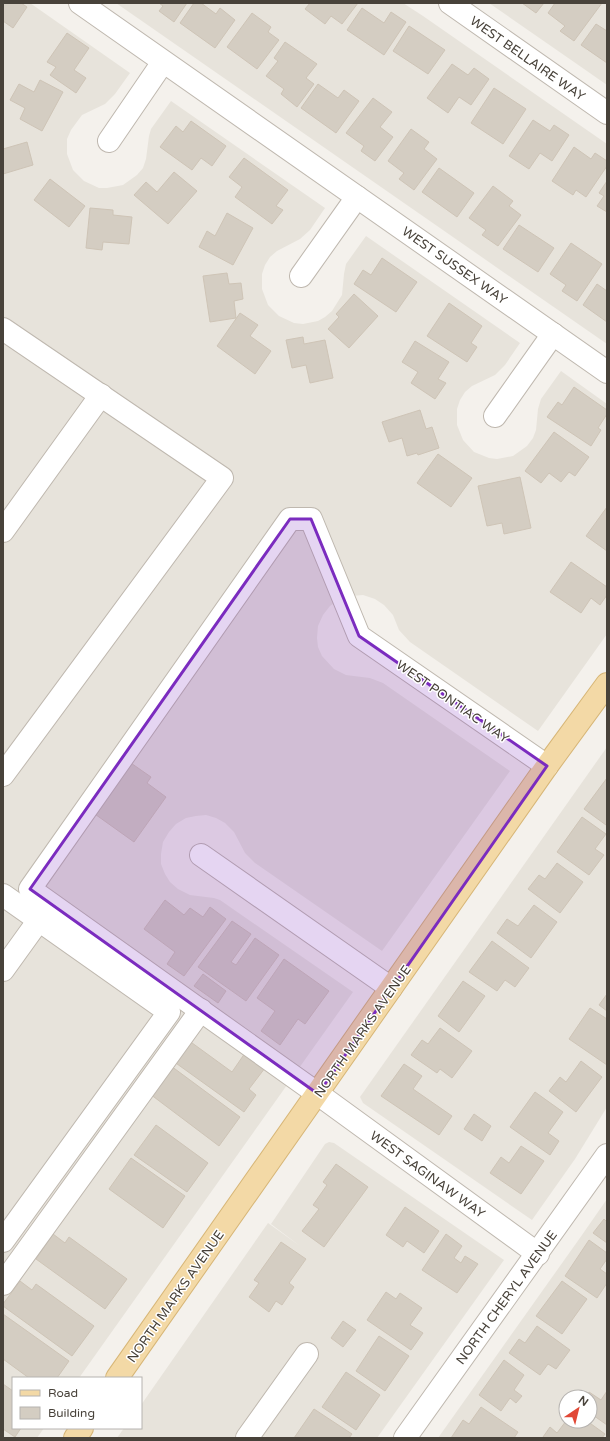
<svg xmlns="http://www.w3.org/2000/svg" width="610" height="1441" font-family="'Varela Round',sans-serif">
  <rect width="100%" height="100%" fill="#f4f1ec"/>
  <g fill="#e7e3db" fill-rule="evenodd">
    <polygon points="3,3 30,3 130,73 115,94 105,104 82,115 71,130 67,139 67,154 73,170 84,181 99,188 107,188 123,185 137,175 143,168 146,159 149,136 151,129 171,101 325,208 310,230 300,239 277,251 270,257 265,265 262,274 262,289 268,305 279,316 294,323 303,324 318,321 325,317 332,311 342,295 344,274 346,264 366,236 520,343 505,365 495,375 472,386 465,392 460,400 457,409 457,425 463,440 474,452 489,458 497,459 513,456 527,446 533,438 536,430 538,409 541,399 561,371 607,404 607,634 538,731 410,642 399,630 393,615 384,605 375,599 363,595 351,596 340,599 330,606 323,615 318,626 317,638 318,647 322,656 334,669 346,675 370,678 383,683 510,771 382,951 255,863 245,853 234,832 225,823 216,818 206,815 196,816 186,818 176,824 169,832 163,842 161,854 161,864 165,874 170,882 178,889 190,895 214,898 220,900 353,992 79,1378 13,1378 13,1428 44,1428 37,1438 3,1438"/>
    <polygon points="116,3 403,3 423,16 607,144 607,344"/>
    <polygon points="489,3 607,3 607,85 574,62"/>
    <polygon points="607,747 607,1107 575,1159 532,1220 363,1103 360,1097"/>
    <polygon points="329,1142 334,1143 504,1260 377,1438 265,1438 266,1436 264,1438 117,1438 124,1428 141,1428 141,1405 268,1223 300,1246 271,1224 325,1144"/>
    <path d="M607 1199V1438H438L582 1235ZM566 1397H590V1421H566Z"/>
  </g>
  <g fill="#d4cdc2" stroke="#cec4b6">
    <polygon points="3,3 21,3 27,7 13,28 3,21"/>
    <polygon points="159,3 187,3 174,22 159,11 163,6"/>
    <polygon points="194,3 201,3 216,14 220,8 235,20 215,48 180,23"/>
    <polygon points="310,3 358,3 342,24 331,16 325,24 305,9"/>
    <polygon points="522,3 544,3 536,13"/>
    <polygon points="555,3 602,3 574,41 560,31 565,26 548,13"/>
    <polygon points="362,8 384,23 391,12 406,22 384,55 347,30"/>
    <polygon points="252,13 271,27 268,32 279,40 257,69 227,47"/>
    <polygon points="596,24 607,31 607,63 581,45"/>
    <polygon points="409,26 445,50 428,74 393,51"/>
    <polygon points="67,33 89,48 74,70 86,78 76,93 50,75 56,67 47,62"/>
    <polygon points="285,42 317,64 306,78 314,84 297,107 281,94 284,89 266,76 278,61 274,58"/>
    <polygon points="452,64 468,75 474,68 489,79 471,105 459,97 448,113 427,98"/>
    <polygon points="40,80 63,92 42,131 20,119 25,108 10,100 19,84 34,92"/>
    <polygon points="318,84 338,98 344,90 359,101 336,133 301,108"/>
    <polygon points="494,88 526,109 503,144 471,123"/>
    <polygon points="373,98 392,112 380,127 393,137 375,161 361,151 364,146 346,133"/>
    <polygon points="533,120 550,131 554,125 569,135 552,161 540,153 529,169 509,156"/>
    <polygon points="191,121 226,146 212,166 201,158 192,170 160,147 176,126 183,132"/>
    <polygon points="411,129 429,142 424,149 437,159 414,190 399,179 404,173 388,161"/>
    <polygon points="27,142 33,165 3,174 3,149"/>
    <polygon points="574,147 591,159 595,153 607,161 607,166 586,197 576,190 573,195 552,181"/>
    <polygon points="244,158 288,190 276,206 283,210 272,224 235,197 242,187 229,177"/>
    <polygon points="439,168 474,193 457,217 422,192"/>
    <polygon points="174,172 197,191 168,224 134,195 146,182 157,192"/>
    <polygon points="50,179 85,206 69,227 34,200"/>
    <polygon points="607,181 607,212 597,206 604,196 599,193"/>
    <polygon points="493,186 513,201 509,206 521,215 498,246 482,235 486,230 469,218"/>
    <polygon points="90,208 113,210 113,215 132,217 129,244 103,242 102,250 86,248"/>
    <polygon points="227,213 253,228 233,265 199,247 207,231 215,236"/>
    <polygon points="519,225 554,248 538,272 503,249"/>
    <polygon points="571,243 602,264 577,301 562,291 566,285 550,274"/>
    <polygon points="382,258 417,282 396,312 354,284 363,270 371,275"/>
    <polygon points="227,273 229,284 241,283 243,299 234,301 236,318 210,322 203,276"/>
    <polygon points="597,284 607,291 607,322 583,305"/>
    <polygon points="354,294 378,316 349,348 328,329 339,317 336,314"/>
    <polygon points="449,303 482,326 471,343 477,347 467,362 427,336"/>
    <polygon points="240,313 258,325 250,336 271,351 255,374 217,346"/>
    <polygon points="303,337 304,344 325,340 333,378 310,383 306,365 292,368 286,340"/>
    <polygon points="415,341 449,362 438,379 446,383 435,399 411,383 418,372 402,362"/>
    <polygon points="574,387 607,410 607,414 598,428 601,430 591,446 547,417 558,402 562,405"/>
    <polygon points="420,410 426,429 432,427 439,448 418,455 417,453 407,456 402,438 389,442 382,422"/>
    <polygon points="554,432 589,457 575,476 569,472 561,482 549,473 541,483 525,471"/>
    <polygon points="438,454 472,478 451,507 417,483"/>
    <polygon points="520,477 531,528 504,534 502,523 487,526 478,486"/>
    <polygon points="607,507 607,551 586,536"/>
    <polygon points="571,562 607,587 607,595 600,605 591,598 581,613 550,592"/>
    <polygon points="128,761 151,777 147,783 166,797 134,842 92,812"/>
    <polygon points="607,778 607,823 606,825 584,809"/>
    <polygon points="582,817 606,834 595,849 604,855 589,875 557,852"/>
    <polygon points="557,863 583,882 560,913 528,889 539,875 545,879"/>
    <polygon points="165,900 184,915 190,908 203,917 210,907 226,919 184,976 167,964 175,952 144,929"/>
    <polygon points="534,905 557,922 531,958 497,933 507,919 518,926"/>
    <polygon points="232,921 251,934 231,962 236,965 255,938 279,955 246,1001 198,967"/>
    <polygon points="492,941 529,968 515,987 505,980 497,991 469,972"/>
    <polygon points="284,959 329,991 305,1024 298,1019 280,1045 261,1031 275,1011 257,998"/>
    <polygon points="203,974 226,991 218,1003 194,986"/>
    <polygon points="463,981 485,996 459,1032 438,1016"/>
    <polygon points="607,994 607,1011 599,1005"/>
    <polygon points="590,1008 607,1019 607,1065 569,1039"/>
    <polygon points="440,1028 472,1051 452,1078 440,1069 437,1073 411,1055 422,1040 428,1044"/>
    <polygon points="188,1040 232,1072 245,1053 265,1068 249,1089 256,1095 244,1112 173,1061"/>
    <polygon points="581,1061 602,1077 576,1112 549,1091 560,1077 566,1082"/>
    <polygon points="404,1064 422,1076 413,1089 452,1116 439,1135 381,1096"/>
    <polygon points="171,1066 240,1117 219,1146 150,1094"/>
    <polygon points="535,1092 563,1112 548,1133 559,1141 550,1155 510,1127"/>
    <polygon points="474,1114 491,1126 482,1141 464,1129"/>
    <polygon points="156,1125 208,1163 187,1192 134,1155"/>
    <polygon points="521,1146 544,1161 521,1194 490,1173 501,1157 509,1163"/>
    <polygon points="131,1158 185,1196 163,1228 109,1189"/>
    <polygon points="336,1164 368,1187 324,1247 302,1231 319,1209 313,1205 327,1185 323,1182"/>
    <polygon points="405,1207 439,1231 424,1253 407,1241 403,1247 386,1235"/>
    <polygon points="604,1219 607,1222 607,1243 593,1233"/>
    <polygon points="53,1234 65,1243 69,1237 127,1279 105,1309 36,1259"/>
    <polygon points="446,1234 462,1246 454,1258 461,1263 465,1256 478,1264 457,1293 422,1270"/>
    <polygon points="589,1240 607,1253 607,1259 600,1269 607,1274 607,1283 597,1298 565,1276"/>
    <polygon points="281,1242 306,1259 289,1283 294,1287 282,1305 276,1301 269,1312 249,1297 259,1283 254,1280"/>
    <polygon points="20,1281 32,1290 36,1284 94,1326 72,1356 3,1306 3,1304"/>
    <polygon points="562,1281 587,1299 562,1334 536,1316"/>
    <polygon points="386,1292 396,1299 400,1293 422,1308 410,1325 423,1333 411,1350 367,1320"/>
    <polygon points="3,1314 69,1361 57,1378 29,1378 3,1359"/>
    <polygon points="343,1321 356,1330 343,1347 331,1338"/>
    <polygon points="537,1326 570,1350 556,1369 548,1364 540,1375 509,1353 519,1339 525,1343"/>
    <polygon points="379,1336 409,1356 385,1391 356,1371"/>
    <polygon points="504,1360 524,1375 514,1390 522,1396 516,1403 510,1398 501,1411 479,1395"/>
    <polygon points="346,1372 380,1395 356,1430 322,1407"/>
    <polygon points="3,1384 13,1391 13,1428 21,1428 15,1437 3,1429"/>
    <polygon points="607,1391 607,1425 590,1413 590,1397 586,1397 589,1392 601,1400"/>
    <polygon points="481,1407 518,1432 514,1438 451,1438 463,1420 469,1424"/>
    <polygon points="314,1409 352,1434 349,1438 294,1438"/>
    <polygon points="566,1421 587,1421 605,1434 602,1438 545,1438 543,1437 550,1427 557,1433"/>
  </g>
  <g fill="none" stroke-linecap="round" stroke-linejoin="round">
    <g stroke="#bfb8af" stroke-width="24">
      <g id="minor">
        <polyline points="80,3 607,372"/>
        <polyline points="450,3 607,113"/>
        <polyline points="109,141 163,62"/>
        <polyline points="301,276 357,197"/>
        <polyline points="3,329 222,478 3,775"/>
        <polyline points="495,416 553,334"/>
        <polyline points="3,531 101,395"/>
        <polyline points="201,855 391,988"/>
        <polyline points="3,895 169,1012 3,1241"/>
        <polyline points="3,970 39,920"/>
        <polyline points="538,1254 318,1094 30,889 290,519 311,519 359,636 547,766"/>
        <polyline points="3,1284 201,1010"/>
        <polyline points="247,1438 307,1354"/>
        <polyline points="405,1438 607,1155"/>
      </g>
    </g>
    <g stroke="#d7b677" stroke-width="24">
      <g id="major">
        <polyline points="117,1378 547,766 607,684"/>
        <polyline points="75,1438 82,1428"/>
      </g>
    </g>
    <use href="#minor" stroke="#fff" stroke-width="22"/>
    <use href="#major" stroke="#f3d9a6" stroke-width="22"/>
  </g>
  <path fill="#7b2cbf" fill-opacity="0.2" stroke="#7b2cbf" stroke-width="3" stroke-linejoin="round" d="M290 519H311L359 636 547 766 318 1094 30 889Z"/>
  <g text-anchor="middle" stroke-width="3" stroke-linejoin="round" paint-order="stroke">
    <g font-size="13" fill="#48423a" stroke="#fff">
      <text transform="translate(528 58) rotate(35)" y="5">WEST BELLAIRE WAY</text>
      <text transform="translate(455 265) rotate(35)" y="5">WEST SUSSEX WAY</text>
      <text transform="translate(453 701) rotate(35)" y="5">WEST PONTIAC WAY</text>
      <text transform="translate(362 1031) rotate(-55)" y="5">NORTH MARKS AVENUE</text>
      <text transform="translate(428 1174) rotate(36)" y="5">WEST SAGINAW WAY</text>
      <text transform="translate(175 1296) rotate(-55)" y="5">NORTH MARKS AVENUE</text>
      <text transform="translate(506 1297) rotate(-54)" y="5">NORTH CHERYL AVENUE</text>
    </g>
  </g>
  <rect width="610" height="1441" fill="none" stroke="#48423a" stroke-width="8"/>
  <rect x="12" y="1377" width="130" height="52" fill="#ffffff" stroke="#b6b3b0"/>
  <rect x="20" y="1390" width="20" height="6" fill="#f3d9a6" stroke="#b6b3b0"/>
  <text x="48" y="1397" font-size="12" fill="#48423a">Road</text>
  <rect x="20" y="1407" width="20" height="12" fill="#d4cdc2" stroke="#b6b3b0"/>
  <text x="48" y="1417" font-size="12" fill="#48423a">Building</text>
  <g transform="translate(578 1409) rotate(35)"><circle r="19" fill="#ffffff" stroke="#b6b3b0"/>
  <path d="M0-3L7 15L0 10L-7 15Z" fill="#e14836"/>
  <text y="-6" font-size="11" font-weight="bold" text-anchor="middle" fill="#48423a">N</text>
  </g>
</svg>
